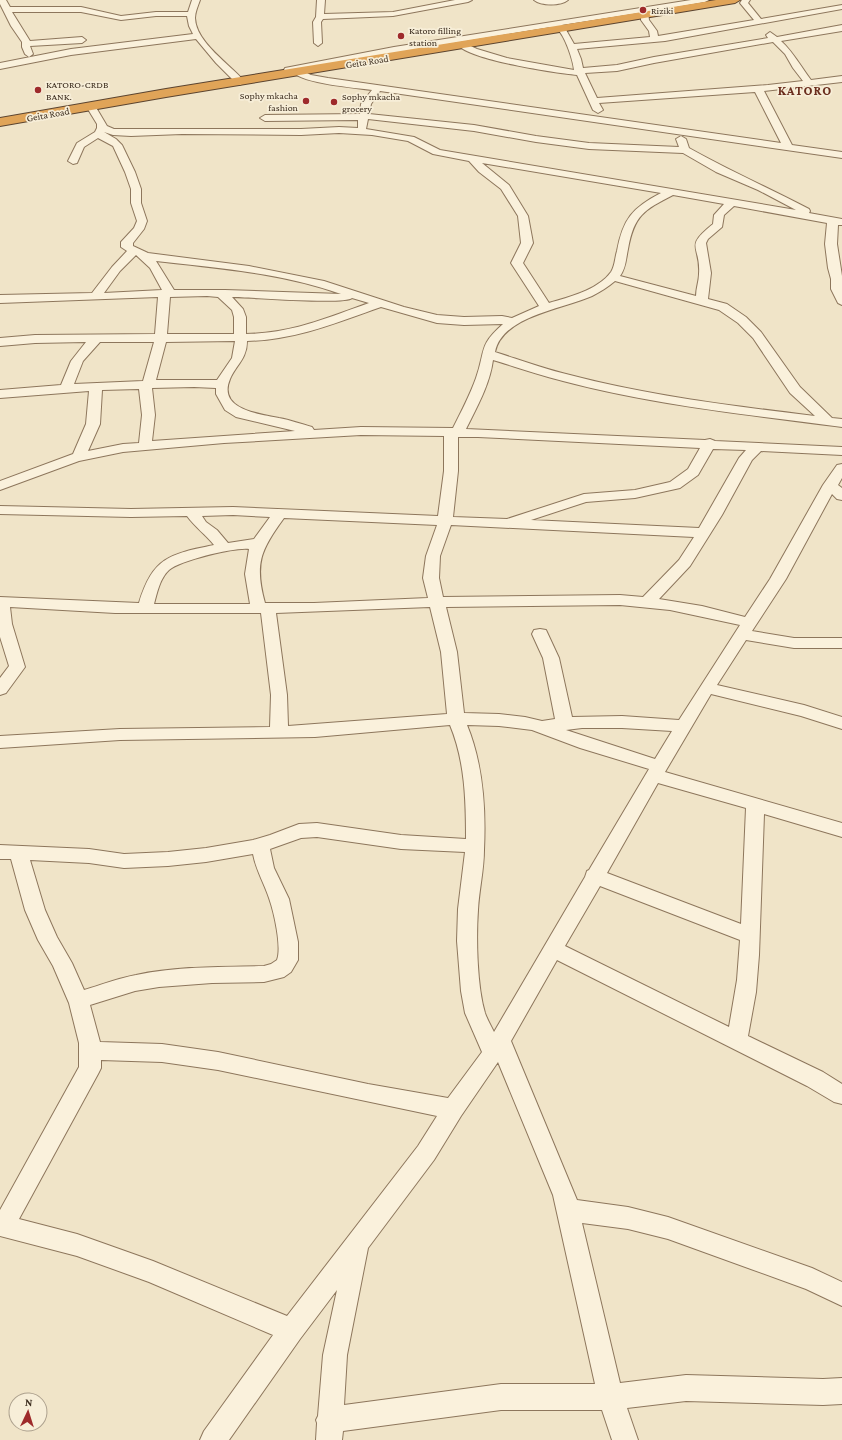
<svg xmlns="http://www.w3.org/2000/svg" width="842" height="1440" font-family="'Crimson Pro',serif">
  <rect width="100%" height="100%" fill="#f0e4c8"/>
  <g fill="none" stroke-linecap="round" stroke-linejoin="round">
    <g stroke="#8d765c" stroke-width="2">
      <g id="minor">
        <path d="M6 0 10 7H81L121 16 156 12H188L192 0H200C198 6 195 12 195 18 196 43 230 64 245 82L240 85 237 84 216 63 196 39 71 55 0 69V63L71 49 193 34 189 26 187 16H156L121 20 81 12H12L30 41 82 37 86 40 82 43 30 46 33 54 29 57 25 54 22 47V42L11 26 0 4V0Z"/>
        <polygon points="317,0 325,0 324,14 393,12 455,0 472,0 468,2 393,16 323,19 321,22 322,43 318,46 314,43 313,22 316,17"/>
        <path d="M534 0H568C561 6 541 6 534 0Z"/>
        <path d="M691 0H709L705 2 648 12 649 20 657 31 658 36 754 20 740 3 742 0H750L748 3 761 19 842 5V9L665 41 577 49 581 59 583 68 617 65 654 57 768 38 766 35 770 32 777 37 842 25V31L781 41C794 53 801 67 811 80L842 76V82L764 91 792 145 842 152V158L380 91 371 104 369 114 474 125 536 136 589 143 679 147 676 139 681 136 686 139 689 148C728 170 769 188 809 209L810 211 809 213 842 219V225H838L837 244 842 276V305L838 303 831 289V279L828 268 825 244 827 223 734 206 724 215 722 227 708 239 706 243 711 273 708 299 727 304 746 317 761 332 800 387 832 418 842 419V427C749 415 654 405 563 381 539 375 516 367 493 360 490 384 477 407 466 429L705 440 710 439 715 441 842 447V455L761 451 752 460 722 515 690 566 659 599 702 606 745 617 770 579 823 485 837 465 842 464V478L838 485 842 488V500L837 499 832 494 786 579 752 631 794 638H842V648H794L746 640 717 685 804 705 842 717V729L801 716 711 694 665 772 842 823V837L764 814 759 955 756 992 748 1036 823 1072 842 1084V1104L834 1102 807 1086 557 960 511 1041 577 1200 628 1207 668 1217 812 1268 842 1282V1306L806 1289 668 1239 628 1229 582 1223 620 1383 686 1375 823 1379 842 1378V1404L823 1405 686 1401 627 1408 638 1440H612L602 1410H501L343 1431 342 1440H316L317 1423 316 1420 318 1416 323 1355 337 1290 300 1339 229 1440H200L204 1431 273 1335 149 1282 77 1256 0 1236V1210L79 1067V1043L69 1003 53 966 38 940 25 910 11 859H0V845L89 849 124 854 168 852 206 848 253 840 270 835 299 824 317 823 401 835 466 839C466 800 465 761 450 725L315 737 120 740 0 748V736L120 729 270 727 271 695 261 613H115L10 607 12 624 25 667 6 693 0 695V678L9 666 0 637V597L139 603C153 557 170 554 214 545 206 535 195 527 187 516L131 517 0 514V506L131 509 233 507 438 516 444 471V436L361 435 224 443 123 452 79 461 0 490V481L73 454 86 424 89 391 0 398V390L61 385 71 361 86 342 35 343 0 346V338L35 335 155 334 158 297 0 303V295L92 293 112 267 127 251 121 247V242L134 228 137 221 131 203V189L125 172 113 146 98 138 84 147 77 163 73 164 68 161 77 143 95 132 97 128V124L86 106 88 104H94L107 126 114 129H301L339 127 358 128V120L265 121 260 118 265 115 360 114 361 104 372 90C356 88 301 83 293 72H285L284 70 285 68 394 47ZM639 13H641V20L649 31 650 37 574 44 565 28 562 25ZM551 27C553 28 556 28 558 30 565 36 573 60 574 70L507 58 477 49 462 42 458 45C471 60 554 73 577 75L593 110 598 113 603 110 599 103 755 92 781 143 328 78 311 75 301 70 394 53ZM773 42 785 54 793 68 803 81 768 85 597 98 585 73 617 71 654 63ZM368 119 474 131 536 142 589 149 683 153 716 172 758 190 796 210 440 150 414 137 366 129ZM104 132 113 135 131 136 182 134 301 135 339 133 372 135 408 141 433 154 469 161 479 172 501 189 518 216 521 243 511 263 539 306 512 318 502 316 464 317 437 315 404 307 324 281 249 266 148 253 133 246V243L144 229 147 221 141 203V189L135 172 122 145 116 139ZM482 163 661 193C632 208 623 219 617 251 615 257 615 266 611 272 598 290 569 297 549 303L523 263 533 243 528 216 509 185ZM673 195 724 204 714 215 713 224C683 248 701 245 699 274 699 281 696 288 696 296L620 276C626 268 626 258 628 249 634 215 644 210 673 195ZM136 255 150 268 162 290 104 293 120 271ZM156 261C218 268 282 273 341 294L225 290H174ZM615 281 719 310 738 323 753 338 790 393 815 416C733 406 650 396 570 375 544 369 520 360 495 352 502 316 563 309 592 296 600 292 608 287 615 281ZM207 296 218 297 232 310 234 317V334H167L170 297ZM232 297C249 297 345 305 352 298L369 303C326 318 293 333 246 334V317L243 309ZM381 307 437 323 464 325 503 324C478 346 486 350 476 378 470 395 461 412 453 428L361 427 314 430 312 427C301 424 290 420 279 418 260 414 217 410 230 379 236 365 247 359 247 341 295 340 336 323 381 307ZM235 341 232 358 217 380H156L166 342ZM100 342H154L143 381 74 384 83 361ZM194 387 216 388V394L225 410 236 417 295 431 152 441 155 415 152 388ZM139 389 142 415 139 443 123 444 88 451 100 424 102 390ZM458 437H478L700 448 688 469 670 482 635 490 584 494 507 519 453 517 458 471ZM713 449 746 450 739 458 699 528 531 520 586 502 635 498 680 488 698 475ZM233 515 270 517 254 539 228 543 217 530 206 522 202 516ZM284 518 437 525 426 556 423 578 428 598 314 603H265C254 563 261 550 284 518ZM451 525 694 537 679 560 643 597 620 595 443 597 439 578 440 556ZM249 549 245 574 250 604H154C157 593 160 578 169 570 181 560 236 547 249 549ZM620 605 670 610 740 625 679 720 622 716 572 717 559 658 546 630 540 629 534 630 532 634 543 658 555 719 542 721 525 717 499 714 464 713 457 652 446 607ZM430 607 441 652 447 714 288 726 287 695 276 613ZM467 725 499 726 532 730 580 748 649 769 589 870 587 871 585 877 494 1032C491 1026 487 1019 485 1013 477 986 476 939 478 910 479 890 484 870 484 850 486 808 483 764 467 725ZM582 728H622L672 731 655 759 566 730ZM658 783 746 808 741 924 607 873ZM317 837 401 849 465 852 458 909 457 941 461 991 465 1013 482 1052 448 1098 368 1084 218 1052 162 1044 100 1042 90 1005 135 991 159 987 212 983 264 982 284 977 291 972 298 960V942L289 899 274 868 270 849 301 838ZM253 854C256 870 264 883 269 898 274 912 282 947 277 960L271 964 264 966C222 967 178 966 136 975 119 978 101 985 84 990L72 963 57 937 45 910 30 860 89 863 124 868 168 866 206 862ZM600 886 740 940 737 980 729 1027 565 946ZM101 1060 162 1062 218 1070 437 1116 418 1146 287 1316 153 1261 77 1234 19 1219 98 1074 101 1068ZM498 1062 553 1195 595 1384H501L344 1405 347 1355 368 1248 434 1160 461 1116Z"/>
      </g>
    </g>
    <g stroke="#5b4430" stroke-width="2">
      <polygon id="highway" points="716,0 740,0 735,3 166,97 0,126 0,118 166,89"/>
    </g>
    <use href="#minor" fill="#faf1dc" fill-rule="evenodd"/>
    <use href="#highway" fill="#e0a458" fill-rule="evenodd"/>
  </g>
  <g fill="#9e2a2b" stroke="#f7eed8" stroke-width="1.5">
    <circle cx="643" cy="10" r="4"/>
    <circle cx="401" cy="36" r="4"/>
    <circle cx="38" cy="90" r="4"/>
    <circle cx="306" cy="101" r="4"/>
    <circle cx="334" cy="102" r="4"/>
  </g>
  <g text-anchor="middle" stroke-width="3.5" stroke-linejoin="round" paint-order="stroke">
    <g font-size="10" fill="#3d2e20" stroke="#f7eed8" text-anchor="start">
      <text x="651" y="14">Riziki</text>
      <text x="409" y="34">Katoro filling<tspan x="409" dy="12">station</tspan></text>
      <text x="46" y="88">KATORO-CRDB<tspan x="46" dy="12">BANK.</tspan></text>
      <text x="298" y="99" text-anchor="end">Sophy mkacha<tspan x="298" dy="12">fashion</tspan></text>
      <text x="342" y="100">Sophy mkacha<tspan x="342" dy="12">grocery</tspan></text>
    </g>
    <g font-size="10" fill="#3d2e20" stroke="#f7eed8">
      <text transform="translate(367 61) rotate(-9)" y="4">Geita Road</text>
      <text transform="translate(48 114) rotate(-10)" y="4">Geita Road</text>
    </g>
    <g font-size="13" font-weight="bold" letter-spacing="1" fill="#6b2e1e" stroke="#f7eed8">
      <text x="805" y="95">KATORO</text>
    </g>
  </g>
  <g transform="translate(28 1412) rotate(4)"><circle r="19" fill="#f7eed8" stroke="#ada18e"/>
  <path d="M0-3L7 15L0 10L-7 15Z" fill="#9e2a2b"/>
  <text y="-6" font-size="11" font-weight="bold" text-anchor="middle" fill="#3d2e20">N</text>
  </g>
</svg>
